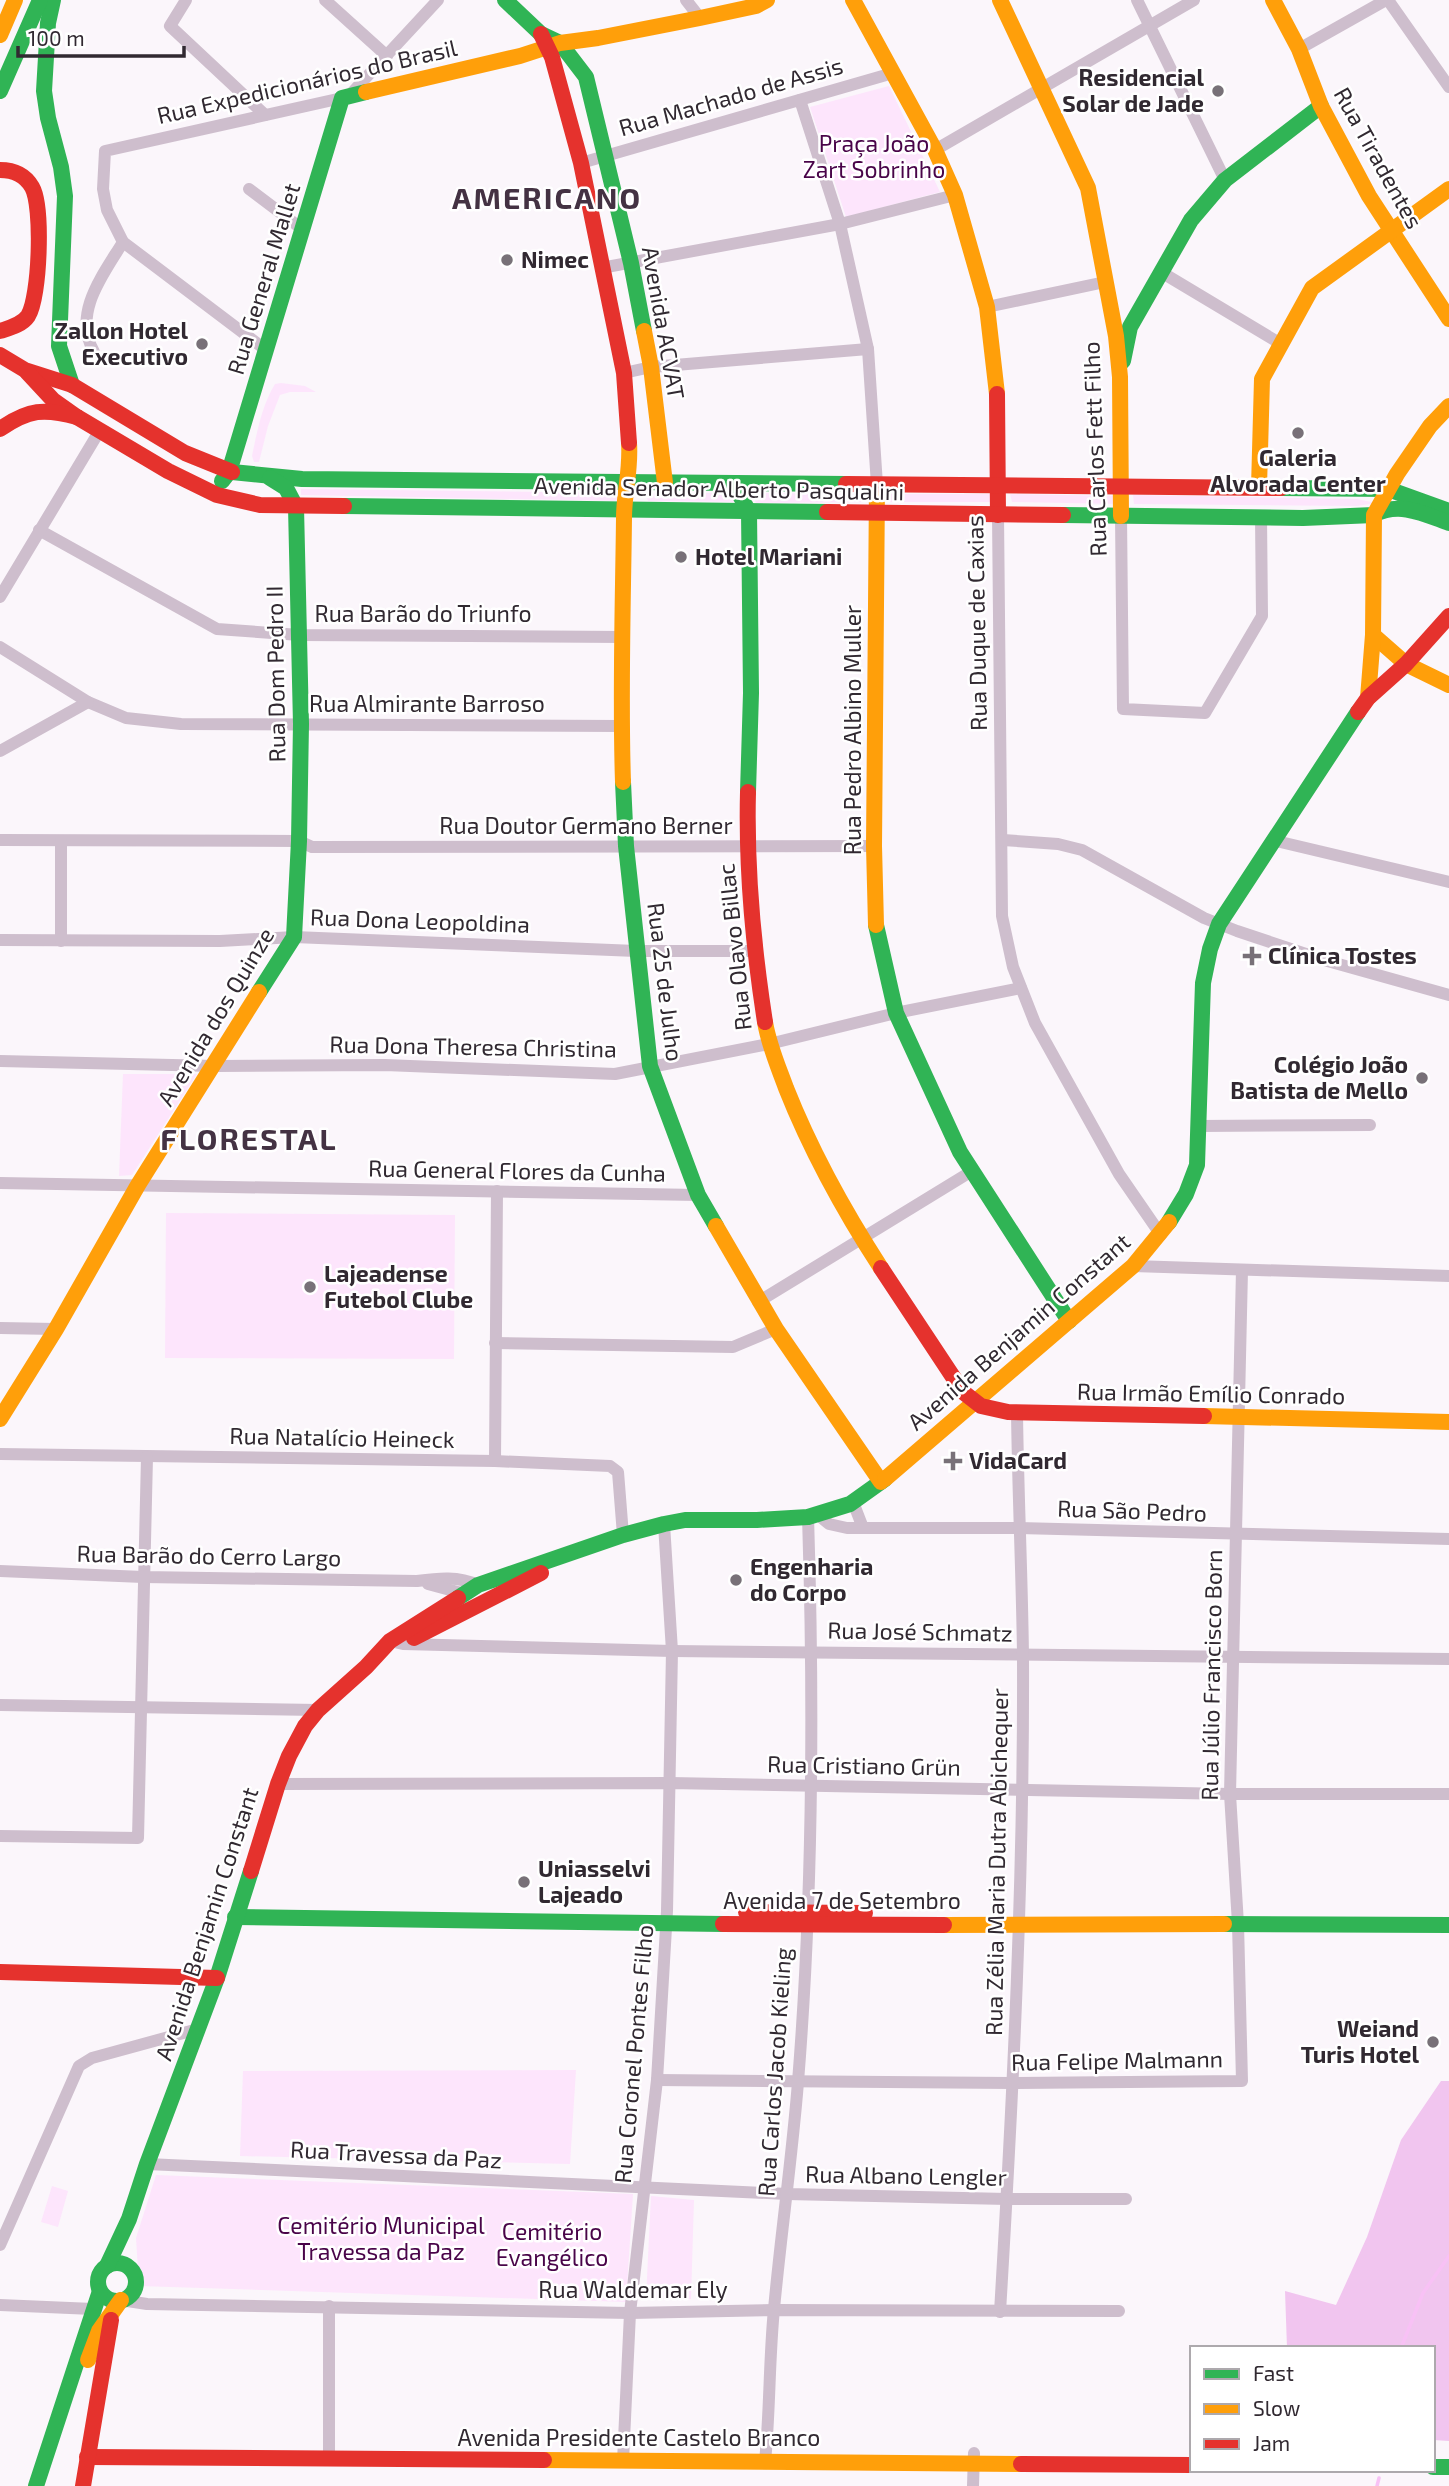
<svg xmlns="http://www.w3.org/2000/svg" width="1449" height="2486" font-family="'Exo 2',sans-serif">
  <rect width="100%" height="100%" fill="#fbf6fb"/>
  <g fill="#fde5fc">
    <polygon points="889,86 940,192 846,217 810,107"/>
    <path d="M281 383 305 386 316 392H290L280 395 268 426 259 462H254L252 456C257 432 262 405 275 384Z"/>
    <polygon points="301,489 624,493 623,501 301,495"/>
    <polygon points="646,493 731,493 738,502 648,501"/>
    <polygon points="750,493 868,494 868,502 756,503"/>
    <polygon points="884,494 991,494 991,502 885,502"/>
    <polygon points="1010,494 1113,496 1118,504 1012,502"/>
    <polygon points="1133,495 1357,499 1376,503 1357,506 1134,504"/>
    <polygon points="123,1074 197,1074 132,1175 119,1176"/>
    <polygon points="166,1213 455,1215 454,1359 165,1358"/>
    <polygon points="576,2070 570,2164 240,2156 243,2071"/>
    <polygon points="156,2175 633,2194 626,2302 139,2286 136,2238"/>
    <polygon points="52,2186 68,2191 58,2227 41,2222"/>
    <polygon points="651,2196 694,2200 691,2299 646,2298"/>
  </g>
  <polygon fill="#f1c5ef" points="1441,2081 1449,2081 1449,2441 1433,2440 1433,2348 1287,2348 1285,2291 1336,2305 1367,2237 1401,2140"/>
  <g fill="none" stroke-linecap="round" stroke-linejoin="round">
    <g stroke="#f8c1f5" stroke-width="3.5">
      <polyline points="1401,2348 1423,2293 1449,2256"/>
      <polyline points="1377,2486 1379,2478"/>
    </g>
    <g stroke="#cebecd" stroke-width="12">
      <polyline points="186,0 170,26 265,115"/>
      <polyline points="325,0 387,56"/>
      <polyline points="686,0 700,18"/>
      <polyline points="1137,0 1225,180"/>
      <polyline points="1388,0 1449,87"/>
      <polyline points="1299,49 1386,0"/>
      <polyline points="348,97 438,0"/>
      <polyline points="800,100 840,224 868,349 877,485"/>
      <polyline points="935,150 1194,0"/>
      <polyline points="581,163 893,73"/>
      <polyline points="249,189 302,229"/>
      <polyline points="601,268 840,224 955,195"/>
      <polyline points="1161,272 1281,344"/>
      <polyline points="987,307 1105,282"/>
      <polyline points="266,350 123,242 107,210 103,189 105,151 342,98"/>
      <path d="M94 352C72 313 103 275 123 242"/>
      <polyline points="624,373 651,367 868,349"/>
      <polyline points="998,515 1002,916 1013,967 1035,1023 1119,1174 1161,1235"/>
      <polyline points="1121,516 1123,709 1205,713 1262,616 1261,517"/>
      <polyline points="39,530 217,629 300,635 623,637"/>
      <polyline points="0,597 100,430"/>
      <polyline points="0,647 88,702 126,718 181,724 621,726"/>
      <polyline points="0,751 88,702"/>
      <polyline points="0,840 299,841 312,847 874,846"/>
      <polyline points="1003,840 1058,844 1082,850 1204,918 1237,931 1324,960 1449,995"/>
      <polyline points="1272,840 1449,882"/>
      <polyline points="0,940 220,941 294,937 636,951 754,951"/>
      <polyline points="61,941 61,841"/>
      <polyline points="0,1061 215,1066 385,1065 615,1074 769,1044 896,1013 1021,988"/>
      <polyline points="1199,1126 1370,1125"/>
      <polyline points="0,1183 698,1195"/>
      <polyline points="1133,1266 1449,1276"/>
      <polyline points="758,1302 972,1171"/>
      <polyline points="0,1328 56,1329"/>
      <polyline points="495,1343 733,1347 776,1329"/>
      <polyline points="0,1454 495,1461 610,1466 618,1472 623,1535"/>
      <polyline points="495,1461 497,1191"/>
      <polyline points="853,1502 863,1528"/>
      <polyline points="817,1514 829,1524 847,1528 1019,1528 1449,1539"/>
      <path d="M0 1571 143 1577 417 1581C439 1578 458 1576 478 1585"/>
      <polyline points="428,1584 465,1594"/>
      <polyline points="390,1641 403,1644 672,1651 1449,1659"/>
      <polyline points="0,1705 318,1710"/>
      <polyline points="278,1784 670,1783 1230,1794 1449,1794"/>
      <polyline points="0,1836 138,1838 147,1457"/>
      <polyline points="657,2080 1012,2083 1242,2081 1238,1924 1230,1794 1242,1270"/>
      <polyline points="147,2164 787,2194 1007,2199 1126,2199"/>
      <polyline points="0,2245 79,2066 92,2058 198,2029"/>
      <polyline points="121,2300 147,2304 630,2313 774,2310 1119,2311"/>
      <polyline points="0,2305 93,2309"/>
      <path d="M1000 2312C1013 2094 1024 1874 1023 1656 1022 1575 1018 1494 1017 1412"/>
      <polyline points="329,2458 329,2306"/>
      <polyline points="623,2461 630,2313 657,2080 667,1911 672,1651 664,1524"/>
      <path d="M765 2462C770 2411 769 2360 774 2309 781 2233 792 2158 798 2082 813 1894 814 1705 808 1517"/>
      <polyline points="973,2486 974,2453"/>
    </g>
    <g stroke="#30b455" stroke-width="16">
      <polyline points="53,0 48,23 44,91 48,118 61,167 65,196 59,346 72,385"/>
      <polyline points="505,0 541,34 560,43 586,77 631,263 644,331"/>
      <polyline points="0,91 40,0"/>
      <polyline points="1123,361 1130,327 1191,220 1225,180 1321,106"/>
      <polyline points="232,472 302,479 846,484"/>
      <polyline points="222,481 229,472 342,98 366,92"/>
      <polyline points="724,484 737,490 749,512 751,693 748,792"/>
      <polyline points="1281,488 1388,489 1449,511"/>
      <polyline points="344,506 827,512"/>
      <path d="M1063 515 1303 518 1374 515C1399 501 1424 514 1449 523"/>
      <polyline points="623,782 626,846 650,1066 698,1195 716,1226"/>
      <polyline points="876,925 896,1013 960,1152 1069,1321"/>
      <polyline points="259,992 294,937 299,841 301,724 296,507 286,488 270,478"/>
      <polyline points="1169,1222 1186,1194 1197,1165 1203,983 1210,949 1219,924 1358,712"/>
      <polyline points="458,1598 478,1585 623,1535 664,1524 685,1520 757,1520 808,1517 850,1504 885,1479"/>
      <polyline points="235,1917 723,1924"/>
      <polyline points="1224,1924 1449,1925"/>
      <circle cx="117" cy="2282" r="19"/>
      <polyline points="107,2266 129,2219 147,2164 217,1978 251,1871"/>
      <polyline points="1433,2467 1449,2467"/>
      <polyline points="36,2486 100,2291"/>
    </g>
    <g stroke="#ff9f0a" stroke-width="16">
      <polyline points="853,0 935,150 955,195 987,307 997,394"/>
      <polyline points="1000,0 1088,188 1116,336 1120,377 1121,516"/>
      <polyline points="1273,0 1299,49 1321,106 1369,196 1449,319"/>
      <polyline points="0,35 15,0"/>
      <polyline points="366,92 520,56 560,43 598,38 700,18 756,6 767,0"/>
      <polyline points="644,331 651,367 665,483"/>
      <polyline points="1259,487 1262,379 1312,288 1449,189"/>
      <polyline points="1373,635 1406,664 1449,685"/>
      <polyline points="1368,698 1373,635 1374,515 1397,474 1430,426 1449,406"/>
      <path d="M623 782C620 694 623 606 624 518 624 492 631 470 629 443"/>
      <polyline points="876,925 874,846 877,485"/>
      <path d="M765 1022C769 1046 778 1066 786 1088 811 1151 844 1211 881 1268"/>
      <polyline points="716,1226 776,1329 881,1482"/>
      <polyline points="1204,1416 1449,1422"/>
      <polyline points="0,1419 56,1329 138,1185 259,992"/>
      <polyline points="885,1479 1133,1266 1169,1222"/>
      <polyline points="944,1925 1224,1924"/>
      <polyline points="88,2360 99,2331 121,2300"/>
      <polyline points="544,2460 1021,2464"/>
    </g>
    <g stroke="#e5322d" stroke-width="16">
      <polyline points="541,34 552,57 581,163 624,373 629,443"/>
      <path d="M0 170C13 170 25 175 32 187 43 206 40 297 28 316 22 325 9 328 0 331"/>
      <polyline points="0,355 25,370 72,385 185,453 232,472"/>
      <polyline points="27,372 53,400 77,417 168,471 217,495 260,505 344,506"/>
      <polyline points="997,394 998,515"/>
      <path d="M0 429C29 409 44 408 77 417"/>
      <polyline points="846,484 1281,488"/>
      <polyline points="827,512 1063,515"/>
      <polyline points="1358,712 1368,698 1406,664 1449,616"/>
      <path d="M748 792C746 870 753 945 765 1022"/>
      <polyline points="881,1268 963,1392 981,1406 1008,1412 1204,1416"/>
      <polyline points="414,1638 541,1573"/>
      <polyline points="251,1871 278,1784 289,1756 305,1726 318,1710 366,1667 390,1641 458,1598"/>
      <polyline points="746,1912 865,1913"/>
      <polyline points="723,1924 944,1925"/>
      <polyline points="0,1972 217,1978"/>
      <polyline points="87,2457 544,2460"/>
      <polyline points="1021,2464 1192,2465"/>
      <polyline points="83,2486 111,2320"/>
    </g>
  </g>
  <g fill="#787178" stroke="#fff" stroke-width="2.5">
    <circle cx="1218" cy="91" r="7"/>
    <circle cx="507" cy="260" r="7"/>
    <circle cx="202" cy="344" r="7"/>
    <circle cx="1298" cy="433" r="7"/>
    <circle cx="681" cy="557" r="7"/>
    <path d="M1248.5 945.5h7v7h7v7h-7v7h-7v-7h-7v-7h7z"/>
    <circle cx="1422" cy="1078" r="7"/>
    <circle cx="310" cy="1287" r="7"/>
    <path d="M949.5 1450.5h7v7h7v7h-7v7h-7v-7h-7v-7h7z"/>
    <circle cx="736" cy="1580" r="7"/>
    <circle cx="524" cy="1882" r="7"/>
    <circle cx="1433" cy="2042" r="7"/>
  </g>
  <g text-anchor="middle" stroke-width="5" stroke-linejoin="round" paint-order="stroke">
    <g font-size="23" font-weight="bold" fill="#312931" stroke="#fff" text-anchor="start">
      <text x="1204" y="86" text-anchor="end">Residencial<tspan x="1204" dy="26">Solar de Jade</tspan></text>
      <text x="521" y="268">Nimec</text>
      <text x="188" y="339" text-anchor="end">Zallon Hotel<tspan x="188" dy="26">Executivo</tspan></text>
      <text x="1298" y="466" text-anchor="middle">Galeria<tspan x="1298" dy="26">Alvorada Center</tspan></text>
      <text x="695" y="565">Hotel Mariani</text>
      <text x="1268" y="964">Clínica Tostes</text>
      <text x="1408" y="1073" text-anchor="end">Colégio João<tspan x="1408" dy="26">Batista de Mello</tspan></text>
      <text x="324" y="1282">Lajeadense<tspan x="324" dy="26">Futebol Clube</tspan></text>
      <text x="969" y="1469">VidaCard</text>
      <text x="750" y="1575">Engenharia<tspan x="750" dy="26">do Corpo</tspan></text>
      <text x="538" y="1877">Uniasselvi<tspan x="538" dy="26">Lajeado</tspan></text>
      <text x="1419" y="2037" text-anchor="end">Weiand<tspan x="1419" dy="26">Turis Hotel</tspan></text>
    </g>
    <g font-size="23" fill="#312931" stroke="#fff">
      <text transform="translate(307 82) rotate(-13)" y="8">Rua Expedicionários do Brasil</text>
      <text transform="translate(731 97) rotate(-16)" y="8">Rua Machado de Assis</text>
      <text transform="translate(1378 158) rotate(61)" y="8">Rua Tiradentes</text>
      <text transform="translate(264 279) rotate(-73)" y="8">Rua General Mallet</text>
      <text transform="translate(663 323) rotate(80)" y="8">Avenida ACVAT</text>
      <text transform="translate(1095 449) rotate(-92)" y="8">Rua Carlos Fett Filho</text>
      <text transform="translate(719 489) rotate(1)" y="8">Avenida Senador Alberto Pasqualini</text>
      <text x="423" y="622">Rua Barão do Triunfo</text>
      <text transform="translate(977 623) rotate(-91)" y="8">Rua Duque de Caxias</text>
      <text transform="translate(276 674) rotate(-91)" y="8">Rua Dom Pedro II</text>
      <text x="427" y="712">Rua Almirante Barroso</text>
      <text transform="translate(853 730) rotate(-90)" y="8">Rua Pedro Albino Muller</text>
      <text x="586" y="834">Rua Doutor Germano Berner</text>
      <text transform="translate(420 921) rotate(2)" y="8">Rua Dona Leopoldina</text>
      <text transform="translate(735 947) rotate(-96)" y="8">Rua Olavo Billac</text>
      <text transform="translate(665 982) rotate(83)" y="8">Rua 25 de Julho</text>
      <text transform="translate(216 1017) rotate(-59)" y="8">Avenida dos Quinze</text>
      <text transform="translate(473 1047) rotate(1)" y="8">Rua Dona Theresa Christina</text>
      <text transform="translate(517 1171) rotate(1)" y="8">Rua General Flores da Cunha</text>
      <text transform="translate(1019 1332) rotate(-41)" y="8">Avenida Benjamin Constant</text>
      <text transform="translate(1211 1394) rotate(1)" y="8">Rua Irmão Emílio Conrado</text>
      <text transform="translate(342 1438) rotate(1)" y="8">Rua Natalício Heineck</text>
      <text transform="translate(1132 1511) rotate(2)" y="8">Rua São Pedro</text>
      <text transform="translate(209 1556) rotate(1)" y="8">Rua Barão do Cerro Largo</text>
      <text transform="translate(920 1632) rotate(1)" y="8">Rua José Schmatz</text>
      <text transform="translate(1212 1675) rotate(-89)" y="8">Rua Júlio Francisco Born</text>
      <text transform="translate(864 1766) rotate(1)" y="8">Rua Cristiano Grün</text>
      <text transform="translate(997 1862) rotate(-89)" y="8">Rua Zélia Maria Dutra Abichequer</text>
      <text x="842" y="1909">Avenida 7 de Setembro</text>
      <text transform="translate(207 1924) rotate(-72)" y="8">Avenida Benjamin Constant</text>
      <text transform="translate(634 2054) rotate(-85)" y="8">Rua Coronel Pontes Filho</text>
      <text transform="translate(1117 2061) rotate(-1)" y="8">Rua Felipe Malmann</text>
      <text transform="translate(775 2072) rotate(-86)" y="8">Rua Carlos Jacob Kieling</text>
      <text transform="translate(396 2155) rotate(3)" y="8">Rua Travessa da Paz</text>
      <text transform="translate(906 2176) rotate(1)" y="8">Rua Albano Lengler</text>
      <text x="633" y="2298">Rua Waldemar Ely</text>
      <text x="639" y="2446">Avenida Presidente Castelo Branco</text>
    </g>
    <g font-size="23" fill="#490449" stroke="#fff">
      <text x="874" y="152">Praça João<tspan x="874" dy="26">Zart Sobrinho</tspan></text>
      <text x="381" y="2234">Cemitério Municipal<tspan x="381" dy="26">Travessa da Paz</tspan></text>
      <text x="552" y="2240">Cemitério<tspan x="552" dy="26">Evangélico</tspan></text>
    </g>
    <g font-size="30" font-weight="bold" letter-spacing="2" fill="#443243" stroke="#fff">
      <text x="547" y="209">AMERICANO</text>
      <text x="249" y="1150">FLORESTAL</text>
    </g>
  </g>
  <rect x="1190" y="2346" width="245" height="126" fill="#ffffff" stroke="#ada9ad" stroke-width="2"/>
  <rect x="1204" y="2369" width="35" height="10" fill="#30b455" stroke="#ada9ad" stroke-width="2"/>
  <text x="1253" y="2381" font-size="21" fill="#312931">Fast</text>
  <rect x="1204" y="2404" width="35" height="10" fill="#ff9f0a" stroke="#ada9ad" stroke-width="2"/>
  <text x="1253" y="2416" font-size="21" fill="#312931">Slow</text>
  <rect x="1204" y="2439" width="35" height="10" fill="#e5322d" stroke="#ada9ad" stroke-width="2"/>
  <text x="1253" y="2451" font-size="21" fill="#312931">Jam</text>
  <path d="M18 46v10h166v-10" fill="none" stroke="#312931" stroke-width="3.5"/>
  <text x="28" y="46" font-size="21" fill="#312931" stroke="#ffffff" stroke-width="5" paint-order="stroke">100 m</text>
</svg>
